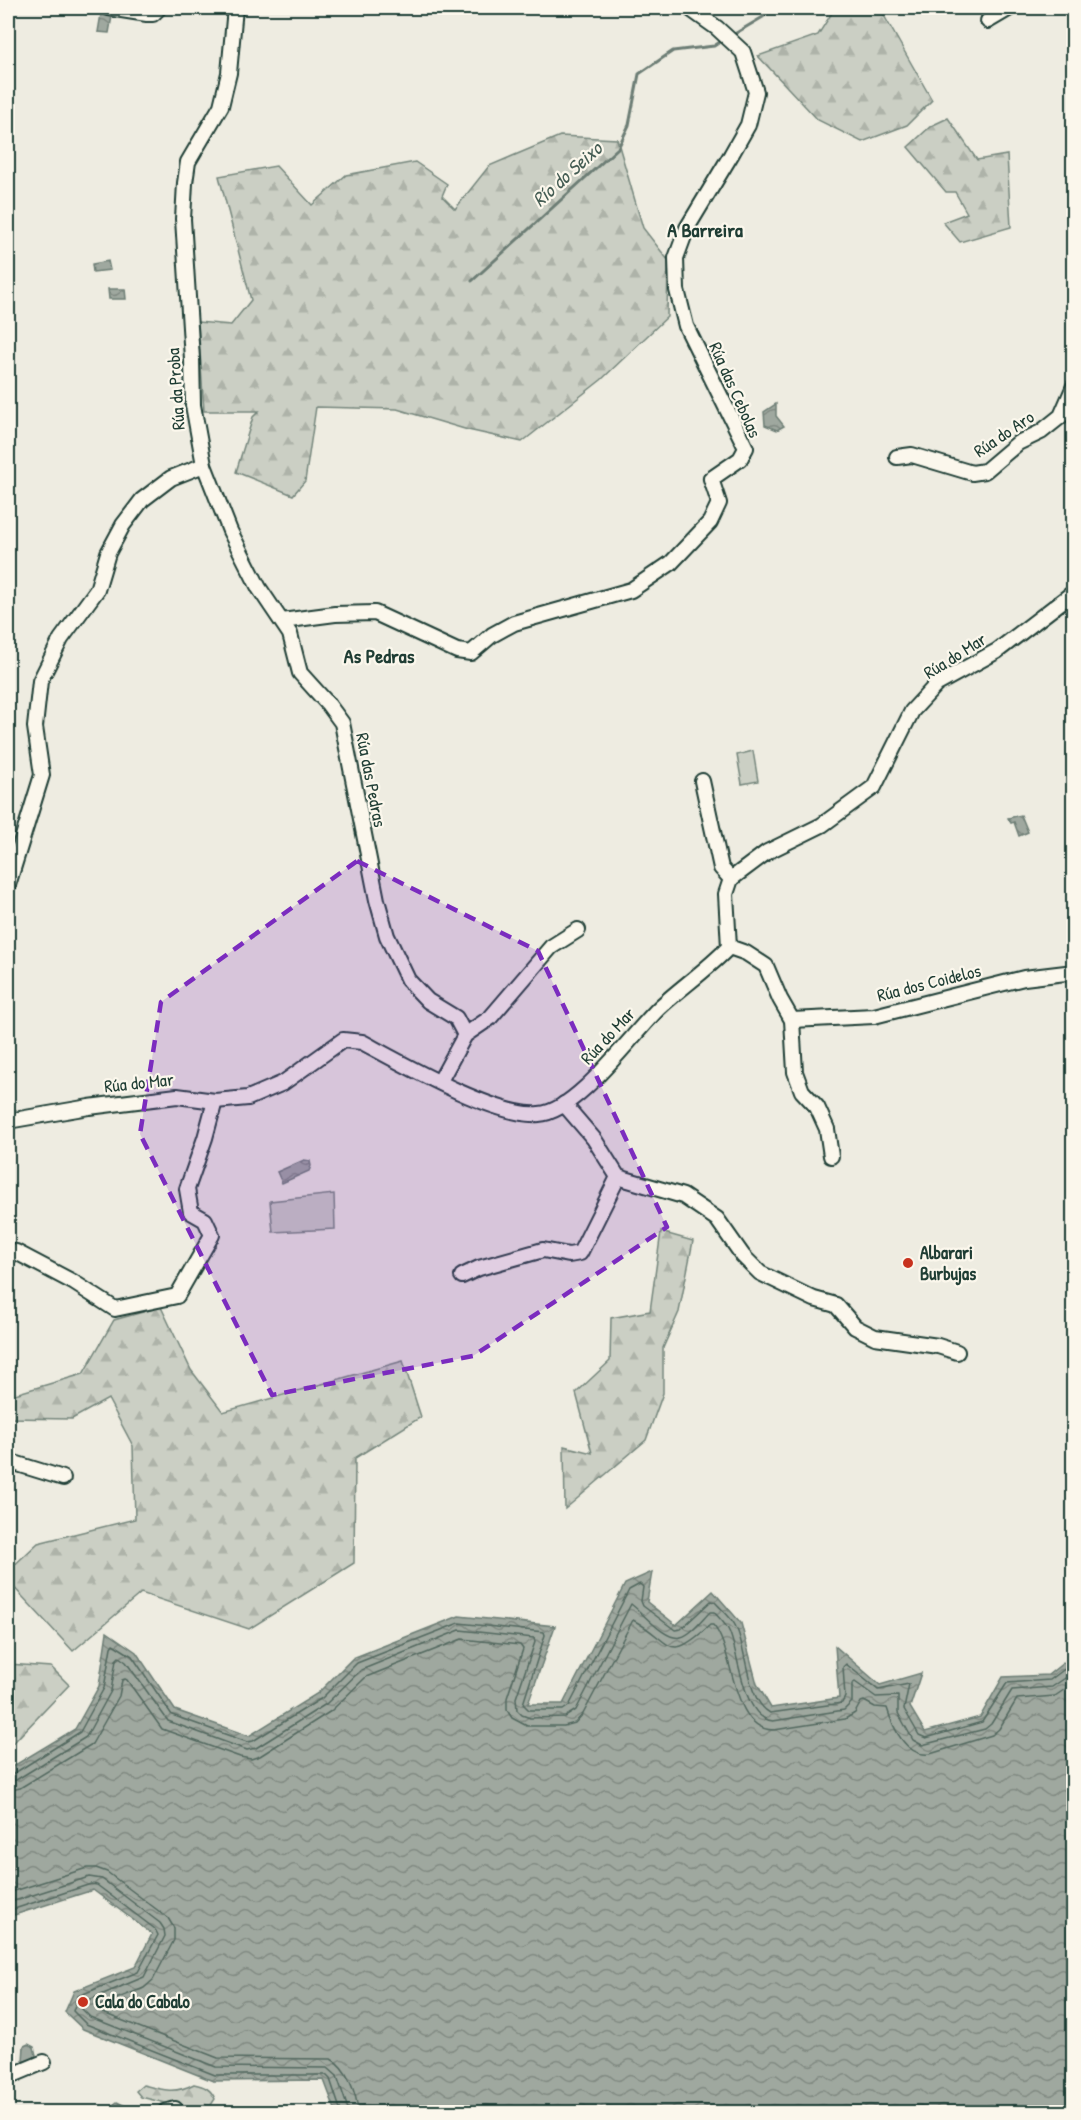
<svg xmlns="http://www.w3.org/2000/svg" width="1081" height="2120" font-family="'Patrick Hand',sans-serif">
  <defs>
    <pattern id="forest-firs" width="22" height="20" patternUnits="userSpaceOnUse" patternTransform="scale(1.5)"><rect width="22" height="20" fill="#cbcfc4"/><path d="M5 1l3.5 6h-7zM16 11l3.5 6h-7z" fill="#aeb3a9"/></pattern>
    <pattern id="water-waves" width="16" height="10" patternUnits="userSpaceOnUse" patternTransform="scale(1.5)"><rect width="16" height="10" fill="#9fa89f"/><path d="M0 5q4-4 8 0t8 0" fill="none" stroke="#818a82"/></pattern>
  </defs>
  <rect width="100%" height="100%" fill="#eeece1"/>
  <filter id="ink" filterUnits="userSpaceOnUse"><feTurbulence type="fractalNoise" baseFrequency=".0167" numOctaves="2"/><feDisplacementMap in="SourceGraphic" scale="12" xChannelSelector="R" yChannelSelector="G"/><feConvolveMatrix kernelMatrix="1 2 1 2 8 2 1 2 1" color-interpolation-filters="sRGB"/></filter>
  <g filter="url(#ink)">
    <g fill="url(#forest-firs)" stroke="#75867c" stroke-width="1.5">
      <polygon points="835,8 883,8 882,12 932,100 907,125 862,142 818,120 758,56 818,35"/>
      <polygon points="948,118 977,160 1007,155 1011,227 960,242 943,222 967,213 955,192 946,192 908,147 931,126"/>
      <polygon points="560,136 617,139 643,228 668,260 667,317 601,380 522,442 468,430 397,409 316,407 305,481 293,495 236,472 253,417 259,411 204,411 198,322 231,325 251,300 219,176 276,166 312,205 346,175 415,162 447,184 442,196 455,209 489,166"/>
      <polygon points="661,1232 693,1241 679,1312 663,1348 663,1393 646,1440 565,1509 564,1446 592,1453 576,1393 610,1361 611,1318 650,1311"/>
      <polygon points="161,1307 191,1370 223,1412 403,1361 421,1417 355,1458 354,1563 249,1629 141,1593 73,1651 8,1581 8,1571 38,1543 135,1519 133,1446 108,1399 72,1419 8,1418 8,1396 83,1374 114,1320"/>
      <polygon points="8,1664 51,1667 69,1685 14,1742 8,1744"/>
      <path d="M194 2084C204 2086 211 2089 215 2099L211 2105 182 2107 141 2097 136 2091 143 2085C162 2090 176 2094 194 2084Z"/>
    </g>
    <g fill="#cbcfc4" stroke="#75867c" stroke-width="1.5">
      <polygon points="753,751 758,781 742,784 737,755"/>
      <polygon points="334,1194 335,1229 273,1232 270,1201"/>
    </g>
    <g fill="url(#water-waves)" stroke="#6c7d74" stroke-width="1.5">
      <polygon points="101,14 112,16 109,33 98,32"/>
      <polygon points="108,261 110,270 93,272 92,264"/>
      <polygon points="108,289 125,289 126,299 109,299"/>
      <polygon points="776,404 776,416 784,426 777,430 765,425 764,412"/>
      <polygon points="1021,815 1028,832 1019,836 1014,822 1011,823 1008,818"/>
      <polygon points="304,1160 310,1161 311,1166 309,1171 282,1183 277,1172"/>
      <polygon points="652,1572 647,1602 676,1625 713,1591 741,1623 757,1684 771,1708 839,1698 835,1646 880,1685 921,1673 910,1707 925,1732 980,1717 1003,1677 1048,1675 1073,1655 1073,2112 336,2112 324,2080 213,2081 83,2029 65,2012 74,1991 135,1967 152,1934 93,1890 8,1917 8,1772 10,1768 75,1729 99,1686 107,1632 136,1652 175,1710 249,1736 318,1693 353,1658 459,1616 555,1626 528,1704 563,1704 625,1584"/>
      <polygon points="28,2044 34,2047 36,2055 31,2062 23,2061 24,2046"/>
      <polygon points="117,2102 134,2110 133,2112 111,2112 113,2105"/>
    </g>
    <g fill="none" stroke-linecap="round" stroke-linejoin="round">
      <g stroke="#52685f" stroke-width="1.5">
        <path d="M8 1774H13L80 1732 104 1688 111 1647 113 1644 132 1656 172 1715 247 1742 253 1741 322 1698 357 1663 459 1623 544 1632 545 1635 523 1704 529 1710H563L569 1706 629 1590 640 1584 643 1587 641 1601 643 1606 675 1630 681 1629 711 1601 715 1602C721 1609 732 1618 736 1627 747 1649 746 1700 770 1713L842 1703 845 1697 843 1667 846 1664 878 1690 909 1684 904 1709 919 1735 926 1738 982 1722 1007 1683 1050 1680 1074 1662"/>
        <path d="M8 1782 16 1780 86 1737 111 1691 116 1660 119 1657 126 1662 168 1721 247 1750 256 1748 326 1704 361 1670 460 1630 534 1638 535 1642 516 1698 517 1710 522 1715 530 1718 565 1717 576 1710 631 1604C642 1612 666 1642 681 1637 692 1634 702 1620 710 1612H714C719 1618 726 1624 729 1631 739 1652 742 1719 773 1721L844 1710 852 1702V1684L855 1682 876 1697 898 1696V1713L913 1740 922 1745 985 1729 991 1724 1012 1690 1052 1687 1074 1672"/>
        <path d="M8 1791 20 1788 92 1744 119 1696 122 1680 125 1679 127 1680 162 1729 240 1757 251 1759 260 1756 331 1711 366 1677 462 1639 520 1645 523 1649 507 1698V1710L512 1718 527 1726H564L575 1723 583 1714 633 1620C673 1641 666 1666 710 1625H713C735 1649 730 1730 774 1730L845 1719 855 1713 861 1702 864 1701 875 1707 887 1708C893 1728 906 1757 930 1754L992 1735 999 1729 1017 1699 1055 1696 1074 1683"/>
        <path d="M8 1893 87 1868H96L107 1872 168 1918 174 1928V1940L153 1980 144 1988 98 2006V2011L218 2058 331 2059C347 2067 357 2095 358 2112"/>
        <polyline points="8,1903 89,1877 102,1879 160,1923 164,1929 165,1936 144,1977 84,2002 82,2009 90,2017 216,2067 328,2068 337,2076 349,2112"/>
        <polyline points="8,1911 91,1884 97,1885 155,1929 158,1935 138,1972 78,1996 73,2011 86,2024 215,2075 326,2075 330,2079 341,2112"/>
      </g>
      <g stroke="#6c7d74" stroke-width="3">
        <polyline points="731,36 763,17 773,8"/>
        <polyline points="472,281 618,148 629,125 639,74 673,51 714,46 723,40"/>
      </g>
      <g stroke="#1f3d34" stroke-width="18">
        <g id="minor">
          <polyline points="109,8 147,14 153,14 159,8"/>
          <polyline points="988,21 1010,8"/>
          <polyline points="897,457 912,455 972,473 985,471 1018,443 1041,432 1061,416 1074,386"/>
          <polyline points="204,465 230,531 259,588 290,634 300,673 328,704 342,723 377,900 387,936 408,980 428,1001 456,1018 465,1035"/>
          <polyline points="282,621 335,614 375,613 457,651 471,653 492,635 514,623 631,590 671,563 710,522 719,503 711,479 740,459 746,448 686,326 677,290 676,258 687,228 731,155 748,125 756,92 743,52 717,28 689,8"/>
          <polyline points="702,781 721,868 731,879"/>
          <polyline points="8,885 42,775 35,727 40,681 61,639 97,590 108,553 123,525 142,500 171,478 204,465 193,405 192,359 183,219 185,183 188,162 221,106 229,73 235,8"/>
          <polyline points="729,947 746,953 766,966 780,999 792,1020 795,1072 802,1091 817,1107 827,1129 831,1156"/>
          <polyline points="792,1020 874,1016 1024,978 1074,972"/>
          <polyline points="440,1081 465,1035 490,1018 551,947 578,930"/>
          <polyline points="564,1104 594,1139 618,1177 683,1196 717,1219 743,1256 760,1273 814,1299 836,1305 855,1327 875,1337 938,1346 957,1352"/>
          <path d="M8 1121 89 1107 177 1096 215 1101 248 1098 283 1083 343 1040 362 1042C401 1063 497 1118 539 1114 577 1112 632 1034 660 1007 683 986 708 969 729 947L726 894 731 879 767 852 822 825 874 787 912 711 937 684 997 651 1074 592"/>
          <polyline points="8,1250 16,1252 73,1282 115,1309 177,1296 212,1235 205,1220 191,1212 187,1189 205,1138 215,1101"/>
          <polyline points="462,1276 479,1268 543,1250 569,1255 580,1253 618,1177"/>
          <polyline points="8,1461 63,1478"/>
          <polyline points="8,2077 44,2062"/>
          <polyline points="165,2112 175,2109"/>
        </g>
      </g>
      <use href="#minor" stroke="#fbf7ec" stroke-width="14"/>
    </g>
  </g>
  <path fill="#7b2cbf" fill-opacity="0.2" stroke="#7b2cbf" stroke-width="4.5" stroke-dasharray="12 8" stroke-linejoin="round" d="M357 861 538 951 667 1227 473 1356 272 1395 140 1134 161 1002Z"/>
  <g fill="#c8321e" stroke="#fbf7ec" stroke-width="2">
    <circle cx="908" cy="1263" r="6"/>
    <circle cx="83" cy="2002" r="6"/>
  </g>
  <g text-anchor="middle" stroke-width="4.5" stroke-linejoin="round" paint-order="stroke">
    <g font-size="18" fill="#1f3d34" stroke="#fbf7ec">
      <text transform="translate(176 389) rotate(-94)" y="6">Rúa da Proba</text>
      <text transform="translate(735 390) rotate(66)" y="6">Rúa das Cebolas</text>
      <text transform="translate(1004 434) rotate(-34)" y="6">Rúa do Aro</text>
      <text transform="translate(955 656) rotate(-32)" y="6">Rúa do Mar</text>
      <text transform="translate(371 780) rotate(79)" y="6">Rúa das Pedras</text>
      <text transform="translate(929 983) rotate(-14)" y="6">Rúa dos Coidelos</text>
      <text transform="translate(608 1036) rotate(-47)" y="6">Rúa do Mar</text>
      <text transform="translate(139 1083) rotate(-6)" y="6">Rúa do Mar</text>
    </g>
    <g font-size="18" font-weight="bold" fill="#1f3d34" stroke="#fbf7ec" text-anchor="start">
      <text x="920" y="1259">Albarari<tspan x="920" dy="21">Burbujas</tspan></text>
      <text x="95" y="2008">Cala do Cabalo</text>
    </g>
    <g font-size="20" font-style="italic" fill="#455d54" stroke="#fbf7ec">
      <text transform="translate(567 174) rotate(-42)" y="7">Río do Seixo</text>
    </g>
    <g font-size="20" font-weight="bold" fill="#1f3d34" stroke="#fbf7ec">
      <text x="705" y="237">A Barreira</text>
      <text x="379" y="663">As Pedras</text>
    </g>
  </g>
  <rect width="1081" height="2120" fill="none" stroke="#fbf7ec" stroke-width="30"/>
  <rect x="15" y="15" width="1051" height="2090" fill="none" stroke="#1f3d34" stroke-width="2" filter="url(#ink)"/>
</svg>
